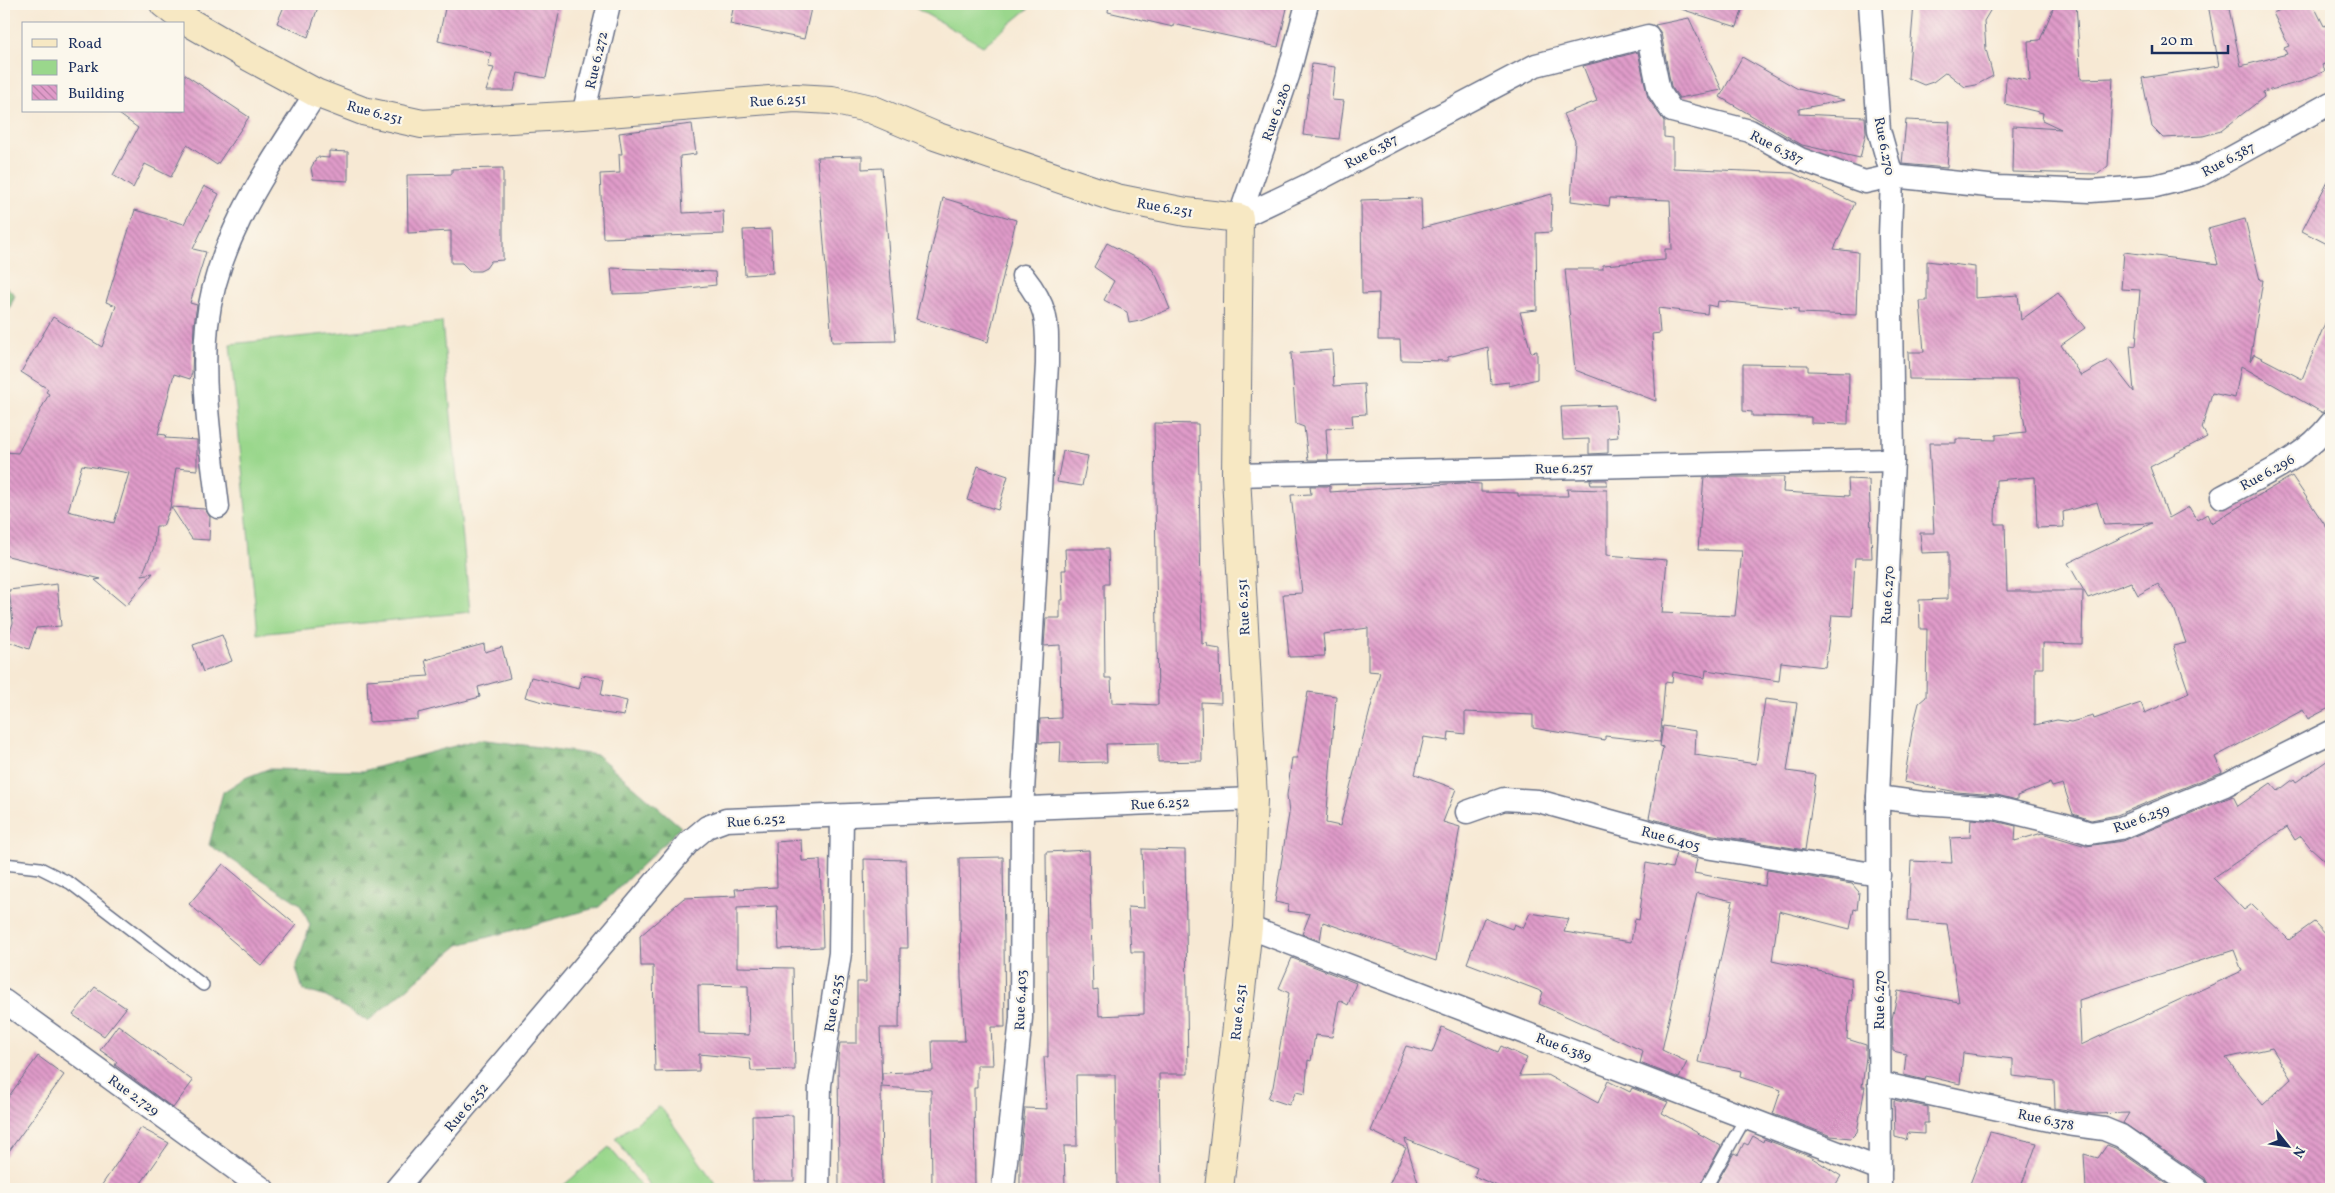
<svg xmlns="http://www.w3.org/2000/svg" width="2335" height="1193" font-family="Vollkorn,serif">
  <defs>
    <pattern id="forest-firs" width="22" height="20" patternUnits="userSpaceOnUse" patternTransform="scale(1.25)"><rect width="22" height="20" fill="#7bb878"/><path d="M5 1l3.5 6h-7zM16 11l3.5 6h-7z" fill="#649666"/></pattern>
    <pattern id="building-back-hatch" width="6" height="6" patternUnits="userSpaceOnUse" patternTransform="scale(1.25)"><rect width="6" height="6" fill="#e09bc9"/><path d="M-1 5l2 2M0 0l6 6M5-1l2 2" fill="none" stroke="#b57fa6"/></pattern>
  </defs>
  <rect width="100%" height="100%" fill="#fbf7ec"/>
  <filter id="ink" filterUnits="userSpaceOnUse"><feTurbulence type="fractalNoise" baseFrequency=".02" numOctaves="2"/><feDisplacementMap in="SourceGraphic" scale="10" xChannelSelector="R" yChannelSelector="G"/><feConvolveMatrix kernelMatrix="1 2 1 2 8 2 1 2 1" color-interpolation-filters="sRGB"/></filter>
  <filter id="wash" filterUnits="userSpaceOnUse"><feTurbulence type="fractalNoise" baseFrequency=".0096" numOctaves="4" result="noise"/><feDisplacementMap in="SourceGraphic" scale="20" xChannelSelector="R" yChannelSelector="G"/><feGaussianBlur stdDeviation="1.12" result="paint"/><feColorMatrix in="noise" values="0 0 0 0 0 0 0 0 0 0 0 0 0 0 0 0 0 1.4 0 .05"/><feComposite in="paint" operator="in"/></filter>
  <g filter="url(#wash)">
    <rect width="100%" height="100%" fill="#f7e9d4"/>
    <g fill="#9ad78c" stroke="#5a8375">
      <polygon points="908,4 1034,4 983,46"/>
      <polygon points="442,322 470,612 258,634 230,344"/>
      <polygon points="660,1106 719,1189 652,1189 615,1138"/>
      <polygon points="609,1147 644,1189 559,1189"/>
    </g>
    <g fill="url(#forest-firs)" stroke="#4b746b">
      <polygon points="4,284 15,295 4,322"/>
      <polygon points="480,739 597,755 681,827 599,907 459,945 368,1021 326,997 303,990 296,968 310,925 300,904 209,845 223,792 245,778 268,769 363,771"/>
    </g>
    <g id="blocks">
      <g fill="url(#building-back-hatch)" fill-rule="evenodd">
        <polygon points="285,4 319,4 308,37 277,23"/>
        <polygon points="446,4 561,4 546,78 518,73 514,91 486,91 494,68 488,67 491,53 438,41"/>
        <polygon points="734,4 812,4 804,39 730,24"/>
        <polygon points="1109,4 1288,4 1278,47 1173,24 1173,27 1108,12"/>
        <polygon points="1678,4 1744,4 1737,27 1678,8"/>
        <polygon points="1914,4 1994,4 1984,21 1986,49 1993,76 1976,85 1965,87 1946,72 1933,82 1924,85 1908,78"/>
        <polygon points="2055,4 2076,4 2081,79 2113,78 2108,166 2098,174 2012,172 2013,126 2061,129 2042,120 2043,113 2005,104 2006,76 2030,81 2028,41 2040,40"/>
        <polygon points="2208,4 2228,4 2241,66 2287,54 2284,48 2289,46 2273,13 2294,4 2313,4 2324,26 2331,23 2331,61 2322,65 2325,71 2300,82 2263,92 2264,97 2221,131 2203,136 2163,138 2152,127 2142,78 2219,66"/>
        <polygon points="1689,18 1722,90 1679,98 1671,86 1661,33 1655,25"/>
        <polygon points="1638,52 1648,98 1664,121 1664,137 1673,138 1673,168 1793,173 1855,203 1834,249 1858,252 1856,315 1798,313 1798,309 1718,301 1717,307 1708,305 1707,314 1658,308 1660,333 1652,334 1656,401 1575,370 1565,269 1603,269 1603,265 1665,260 1665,249 1672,249 1670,200 1610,198 1609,206 1571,201 1575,141 1563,114 1597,101 1583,66"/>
        <polygon points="1742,57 1798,89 1845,100 1799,109 1799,114 1865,117 1866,133 1860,158 1802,145 1720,97"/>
        <polygon points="1312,64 1335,67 1332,100 1344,101 1339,139 1303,135"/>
        <polygon points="184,74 249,117 217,165 187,145 171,177 145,164 133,188 113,175 138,128 115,111 184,111"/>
        <polygon points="1906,120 1950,122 1947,168 1902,164"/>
        <polygon points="692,124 696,154 680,156 683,213 723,211 724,234 603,238 600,174 620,173 619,154 622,154 619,133"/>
        <polygon points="329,151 348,152 348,181 313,179 311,168 317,157 329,158"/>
        <polygon points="862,156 862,169 882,168 896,341 832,342 817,157"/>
        <polygon points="503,168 503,260 491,261 486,268 480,271 470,271 462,263 451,263 451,231 408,233 407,175 452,174 452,169"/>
        <polygon points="2331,175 2331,246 2302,231"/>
        <path d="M204 186 219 194 193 249 206 252 190 303 197 305 194 324 192 372 190 379 174 374 158 434 166 435 165 438 197 440V470L176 468 170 508 163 526H156L154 547 142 575 153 573 126 606 95 580 101 579 4 555V541L10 517 4 514V452L18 453 49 394 46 392 48 389 21 372 53 317 102 347 116 306 106 302 135 210 184 224ZM82 465 129 473 114 523 68 511Z"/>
        <polygon points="1552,194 1551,232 1536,233 1537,310 1520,312 1531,352 1537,351 1537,379 1509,386 1509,382 1491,384 1488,347 1448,357 1448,361 1401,360 1400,340 1378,340 1379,293 1362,294 1361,200 1421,198 1422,228"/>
        <polygon points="943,198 1016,220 988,342 916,319"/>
        <path d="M2245 219 2260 280H2263L2250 361 2254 354 2302 379 2331 309V402L2323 413 2241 366 2235 398 2212 393 2202 428 2207 437 2150 467 2169 518 2189 507 2197 520 2207 514 2211 523 2292 476 2331 534V707L2308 719 2303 710 2215 757 2222 772 2117 815 2091 820 2073 814 2063 784 2052 787 2050 783 2017 796V800L1997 795 1957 792 1904 782 1912 731 1919 703 1926 697 1927 629H1920L1919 600 1948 599V552L1922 553 1920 533H1934L1929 443H1956V439L1996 440V435L2026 432 2017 380 1909 379 1908 352H1924L1920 301H1927V261L1975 267V298L2018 295 2021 320 2058 293 2085 328 2061 345 2081 376 2109 360 2134 392 2130 345 2136 346 2140 290 2121 289 2124 252 2218 264 2208 229ZM2035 477 2037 528 2064 527 2063 512 2097 502 2104 525 2152 523 2068 563 2088 598 2131 582 2138 595 2158 584 2174 608 2186 643 2173 646 2189 693 2145 713 2141 703 2094 719 2093 716 2071 722 2057 720 2035 725V668H2043V643L2082 644 2083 591H2007L2005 524H1995L1996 480Z"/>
        <polygon points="771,229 773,273 745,275 743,230"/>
        <polygon points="1107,243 1149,265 1157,277 1170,309 1140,321 1129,323 1127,312 1104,300 1114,281 1094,267"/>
        <polygon points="611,268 715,272 716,285 643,293 613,294"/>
        <polygon points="1332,350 1334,386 1364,384 1366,414 1352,415 1353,427 1326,429 1328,460 1308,460 1304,427 1296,424 1291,353"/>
        <polygon points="1743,364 1808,365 1808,371 1849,372 1848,424 1811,423 1811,417 1752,416 1752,412 1743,411"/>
        <polygon points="1615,405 1618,437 1608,438 1608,453 1589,454 1589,439 1563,440 1561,407"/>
        <polygon points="1154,423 1198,424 1202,644 1207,643 1208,647 1220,649 1221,703 1201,702 1202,761 1158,762 1158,743 1106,744 1107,762 1060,763 1061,742 1039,743 1040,719 1061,718 1060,645 1044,646 1046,618 1060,618 1060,600 1063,600 1062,570 1066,570 1065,549 1108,549 1109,584 1104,584 1105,678 1111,678 1112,703 1158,705"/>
        <polygon points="1063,451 1088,456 1082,486 1057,482"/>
        <polygon points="978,466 1008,476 998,510 967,500"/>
        <polygon points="1704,477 1784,477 1783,492 1849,496 1848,479 1869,480 1872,558 1855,558 1852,616 1832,615 1825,667 1781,662 1779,681 1706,670 1705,678 1673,672 1672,683 1665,682 1660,742 1605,736 1605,740 1533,728 1533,715 1465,712 1465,734 1449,732 1448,741 1424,737 1415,774 1456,789 1443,822 1460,827 1436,961 1323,922 1320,940 1302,934 1310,914 1287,911 1289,905 1275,902 1289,814 1287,795 1292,758 1297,758 1308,692 1336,696 1326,823 1340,826 1380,672 1368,671 1368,628 1323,634 1325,656 1289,657 1283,594 1302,593 1291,495 1311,494 1310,486 1330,486 1330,492 1462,483 1481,484 1481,492 1518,493 1518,496 1568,496 1567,489 1607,490 1607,555 1667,560 1662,613 1735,616 1742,551 1698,550"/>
        <polygon points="1590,480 1607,480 1607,485 1591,485"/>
        <polygon points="171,507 205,509 210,517 209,540 192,539"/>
        <polygon points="57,584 61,626 36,628 29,649 7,641 13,623 9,590"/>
        <polygon points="222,635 232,661 203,672 193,645"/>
        <polygon points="484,644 485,652 502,647 510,678 478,687 480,697 418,713 418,719 369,722 367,680 429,676 425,660"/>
        <polygon points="582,675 604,679 601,695 627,701 624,716 558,706 525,697 531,677 579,689"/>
        <polygon points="1765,699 1797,703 1787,771 1816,775 1805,850 1708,834 1649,818 1663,747 1660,746 1663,726 1696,731 1695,755 1756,764"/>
        <path d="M2331 758V866L2310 847 2301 836 2295 840 2287 827 2213 878 2244 910 2252 904 2289 940 2314 922 2331 940V1189H2210L2205 1178 2123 1123 2129 1113 2093 1114 2055 1108 2054 1081 2013 1076V1059L1963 1053 1960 1084 1926 1076 1925 1080 1904 1075 1906 1054 1893 1051 1892 1019 1898 991 1959 1002 1947 924 1908 921 1911 861 1952 863 1950 838 1970 837 1971 819 1994 821 2016 826 2015 841 2042 833 2086 846 2123 841 2233 796 2238 806 2271 783 2278 791 2294 779 2296 782ZM2234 950 2242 971 2081 1045 2079 1000ZM2272 1048 2291 1079 2263 1105 2226 1058Z"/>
        <path d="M801 840 802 861 820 860 823 947 779 949 777 906 737 908V967L793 968 795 1070 751 1071 750 1059 699 1054V1071L655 1072 653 966H641L640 936 684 898 736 896 735 889 777 887 776 842ZM698 985 748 986 749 1035 699 1033Z"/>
        <polygon points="1142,849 1185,850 1188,1074 1159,1074 1161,1189 1117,1189 1115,1075 1076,1075 1077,1146 1064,1146 1065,1189 1020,1189 1020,1157 1025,1108 1047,1109 1044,1057 1048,1057 1046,852 1089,850 1093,991 1098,990 1099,1016 1144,1014 1144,952 1131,952 1128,907 1144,908"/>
        <polygon points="1676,853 1697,859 1694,873 1765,886 1767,870 1852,884 1859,892 1857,910 1854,909 1850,929 1779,911 1772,961 1851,978 1852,1001 1849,1000 1847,1039 1866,1045 1866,1057 1862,1087 1865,1087 1857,1132 1851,1138 1831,1136 1773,1114 1781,1090 1740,1077 1741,1071 1698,1062 1733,901 1697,893 1662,1050 1687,1062 1679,1078 1640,1063 1643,1051 1539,1004 1543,992 1467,963 1484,918 1512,929 1514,924 1523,928 1530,913 1569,919 1564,932 1631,942 1635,919 1639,920 1646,863 1672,868"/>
        <polygon points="1003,857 1005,1027 991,1027 993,1065 977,1065 977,1088 974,1088 975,1189 932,1189 931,1090 881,1087 882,1189 839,1189 838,1057 840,1043 857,1043 857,982 866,982 864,859 906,860 908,948 900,948 899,1028 880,1028 882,1086 882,1073 933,1071 932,1041 965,1041 961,978 959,858"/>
        <polygon points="223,864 296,925 262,966 189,904"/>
        <polygon points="1292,958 1356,983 1348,1005 1339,1000 1332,1037 1315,1035 1311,1061 1308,1060 1305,1094 1296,1092 1289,1105 1268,1098 1273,1087 1289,993 1279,988"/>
        <polygon points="95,987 126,1008 104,1036 73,1015"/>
        <polygon points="118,1025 193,1081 173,1108 115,1065 117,1062 100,1050"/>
        <polygon points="1442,1027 1498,1052 1501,1046 1527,1058 1519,1076 1547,1075 1598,1103 1608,1081 1630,1092 1632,1088 1668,1102 1662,1113 1721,1146 1698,1189 1504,1189 1474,1176 1477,1168 1405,1139 1420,1189 1387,1189 1406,1148 1371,1131 1406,1046 1432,1053"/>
        <polygon points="38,1056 64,1075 4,1158 4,1103"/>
        <polygon points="1894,1100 1928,1107 1928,1123 1924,1123 1924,1134 1908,1133 1906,1140 1895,1137"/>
        <polygon points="793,1115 794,1181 753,1181 752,1116"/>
        <polygon points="141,1128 169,1143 137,1189 99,1189"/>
        <polygon points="1990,1132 2037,1143 2020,1189 1968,1189"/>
        <polygon points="1753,1136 1763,1142 1764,1139 1809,1156 1841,1176 1833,1189 1713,1189 1734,1153 1738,1155 1744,1143 1748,1145"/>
        <polygon points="2107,1145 2115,1148 2174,1189 2086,1189 2084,1154 2098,1158"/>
      </g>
    </g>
  </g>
  <g filter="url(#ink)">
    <use href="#blocks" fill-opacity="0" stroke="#687087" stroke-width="1"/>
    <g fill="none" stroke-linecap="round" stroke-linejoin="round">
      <g stroke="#687087" stroke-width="14">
        <g id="service">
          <polyline points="4,864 40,868 70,883 203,985"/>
          <polyline points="1705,1189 1746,1117"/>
        </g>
      </g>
      <g stroke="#687087" stroke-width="25">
        <g id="minor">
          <polyline points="1870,4 1879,130 1892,176 1890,236 1893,460 1878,797 1880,1189"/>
          <polyline points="583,115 609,4"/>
          <polyline points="1239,218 1306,186 1536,65 1648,36 1659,91 1672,111 1750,131 1800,159 1865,182 1892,176 1998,187 2091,191 2155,186 2200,175 2331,103"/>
          <polyline points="1239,218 1288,76 1307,4"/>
          <polyline points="1236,475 1893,460"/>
          <path d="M2222 497C2260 476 2304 459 2331 423"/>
          <path d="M218 507C211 447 201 385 207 325 216 238 271 164 316 93"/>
          <polyline points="1878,797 1922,803 1996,808 2065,825 2090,833 2121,828 2225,785 2331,732"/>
          <polyline points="1467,812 1504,799 1538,801 1705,847 1879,875"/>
          <polyline points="1248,927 1880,1169"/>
          <polyline points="4,1001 263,1189"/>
          <polyline points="1879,1083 2068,1124 2104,1129 2121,1136 2197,1189"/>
          <polyline points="396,1189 689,842 707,827 726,820 1253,799"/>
          <polyline points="818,1189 820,1085 840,953 842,816"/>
          <path d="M1003 1189 1021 1018 1022 810 1047 364C1047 323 1050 310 1023 276"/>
        </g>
      </g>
      <g stroke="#687087" stroke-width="30">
        <polyline id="secondary" points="164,4 182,18 244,54 316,93 363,111 422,124 583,115 795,98 832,100 871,109 935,136 1116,198 1186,212 1239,218 1236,475 1253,799 1248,927 1219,1189"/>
      </g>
      <use href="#service" stroke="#fff" stroke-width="11"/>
      <use href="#minor" stroke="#fff" stroke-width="22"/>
      <use href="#secondary" stroke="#f7e8c3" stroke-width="28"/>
    </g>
  </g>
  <g text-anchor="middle" stroke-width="4.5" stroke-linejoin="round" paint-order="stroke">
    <g font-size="14" fill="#1b2f5e" stroke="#fbf7ec">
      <text transform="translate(596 60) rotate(-77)" y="5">Rue 6.272</text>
      <text transform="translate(778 100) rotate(-3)" y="5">Rue 6.251</text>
      <text transform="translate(375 112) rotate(15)" y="5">Rue 6.251</text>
      <text transform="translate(1276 112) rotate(-70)" y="5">Rue 6.280</text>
      <text transform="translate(1885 146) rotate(79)" y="5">Rue 6.270</text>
      <text transform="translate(1777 147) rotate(27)" y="5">Rue 6.387</text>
      <text transform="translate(1371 151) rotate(-28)" y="5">Rue 6.387</text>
      <text transform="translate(2228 159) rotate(-28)" y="5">Rue 6.387</text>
      <text transform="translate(1165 207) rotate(10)" y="5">Rue 6.251</text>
      <text transform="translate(1564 468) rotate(-1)" y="5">Rue 6.257</text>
      <text transform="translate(2267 472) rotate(-29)" y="5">Rue 6.296</text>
      <text transform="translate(1887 595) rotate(-87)" y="5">Rue 6.270</text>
      <text transform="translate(1243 607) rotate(-93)" y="5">Rue 6.251</text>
      <text transform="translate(1160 803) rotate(-3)" y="5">Rue 6.252</text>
      <text transform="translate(2141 818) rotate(-20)" y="5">Rue 6.259</text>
      <text transform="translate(756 820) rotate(-4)" y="5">Rue 6.252</text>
      <text transform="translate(1671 838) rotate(15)" y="5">Rue 6.405</text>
      <text transform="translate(1020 1000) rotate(-88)" y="5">Rue 6.403</text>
      <text transform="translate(1879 1000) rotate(-90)" y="5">Rue 6.270</text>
      <text transform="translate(833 1003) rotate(-81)" y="5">Rue 6.255</text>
      <text transform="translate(1238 1012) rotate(-84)" y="5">Rue 6.251</text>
      <text transform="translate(1564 1047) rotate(21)" y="5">Rue 6.389</text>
      <text transform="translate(134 1095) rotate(36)" y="5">Rue 2.729</text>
      <text transform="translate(466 1107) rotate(-50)" y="5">Rue 6.252</text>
      <text transform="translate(2046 1119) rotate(12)" y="5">Rue 6.378</text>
    </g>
  </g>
  <rect width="2335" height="1193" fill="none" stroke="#fbf7ec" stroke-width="20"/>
  <rect x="22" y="22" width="162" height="90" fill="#fbf7ec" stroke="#a1a7b3"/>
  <rect x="32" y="39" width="25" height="8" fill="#f7e8c3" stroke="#a1a7b3"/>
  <text x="68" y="48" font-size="15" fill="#1b2f5e">Road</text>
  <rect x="32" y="60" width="25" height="15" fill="#9ad78c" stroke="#a1a7b3"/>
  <text x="68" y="72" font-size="15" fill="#1b2f5e">Park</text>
  <rect x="32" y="85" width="25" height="15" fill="url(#building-back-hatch)" stroke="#a1a7b3"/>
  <text x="68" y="98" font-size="15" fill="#1b2f5e">Building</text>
  <g transform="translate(2288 1146) rotate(120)" stroke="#fbf7ec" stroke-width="4" paint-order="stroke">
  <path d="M0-4L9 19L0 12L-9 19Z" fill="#1b2f5e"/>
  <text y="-8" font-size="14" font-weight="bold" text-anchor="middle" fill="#1b2f5e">N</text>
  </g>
  <path d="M2152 45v8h76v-8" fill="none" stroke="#1b2f5e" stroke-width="2.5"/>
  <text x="2160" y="45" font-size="15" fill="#1b2f5e" stroke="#fbf7ec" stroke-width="4" paint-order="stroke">20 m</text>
</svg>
